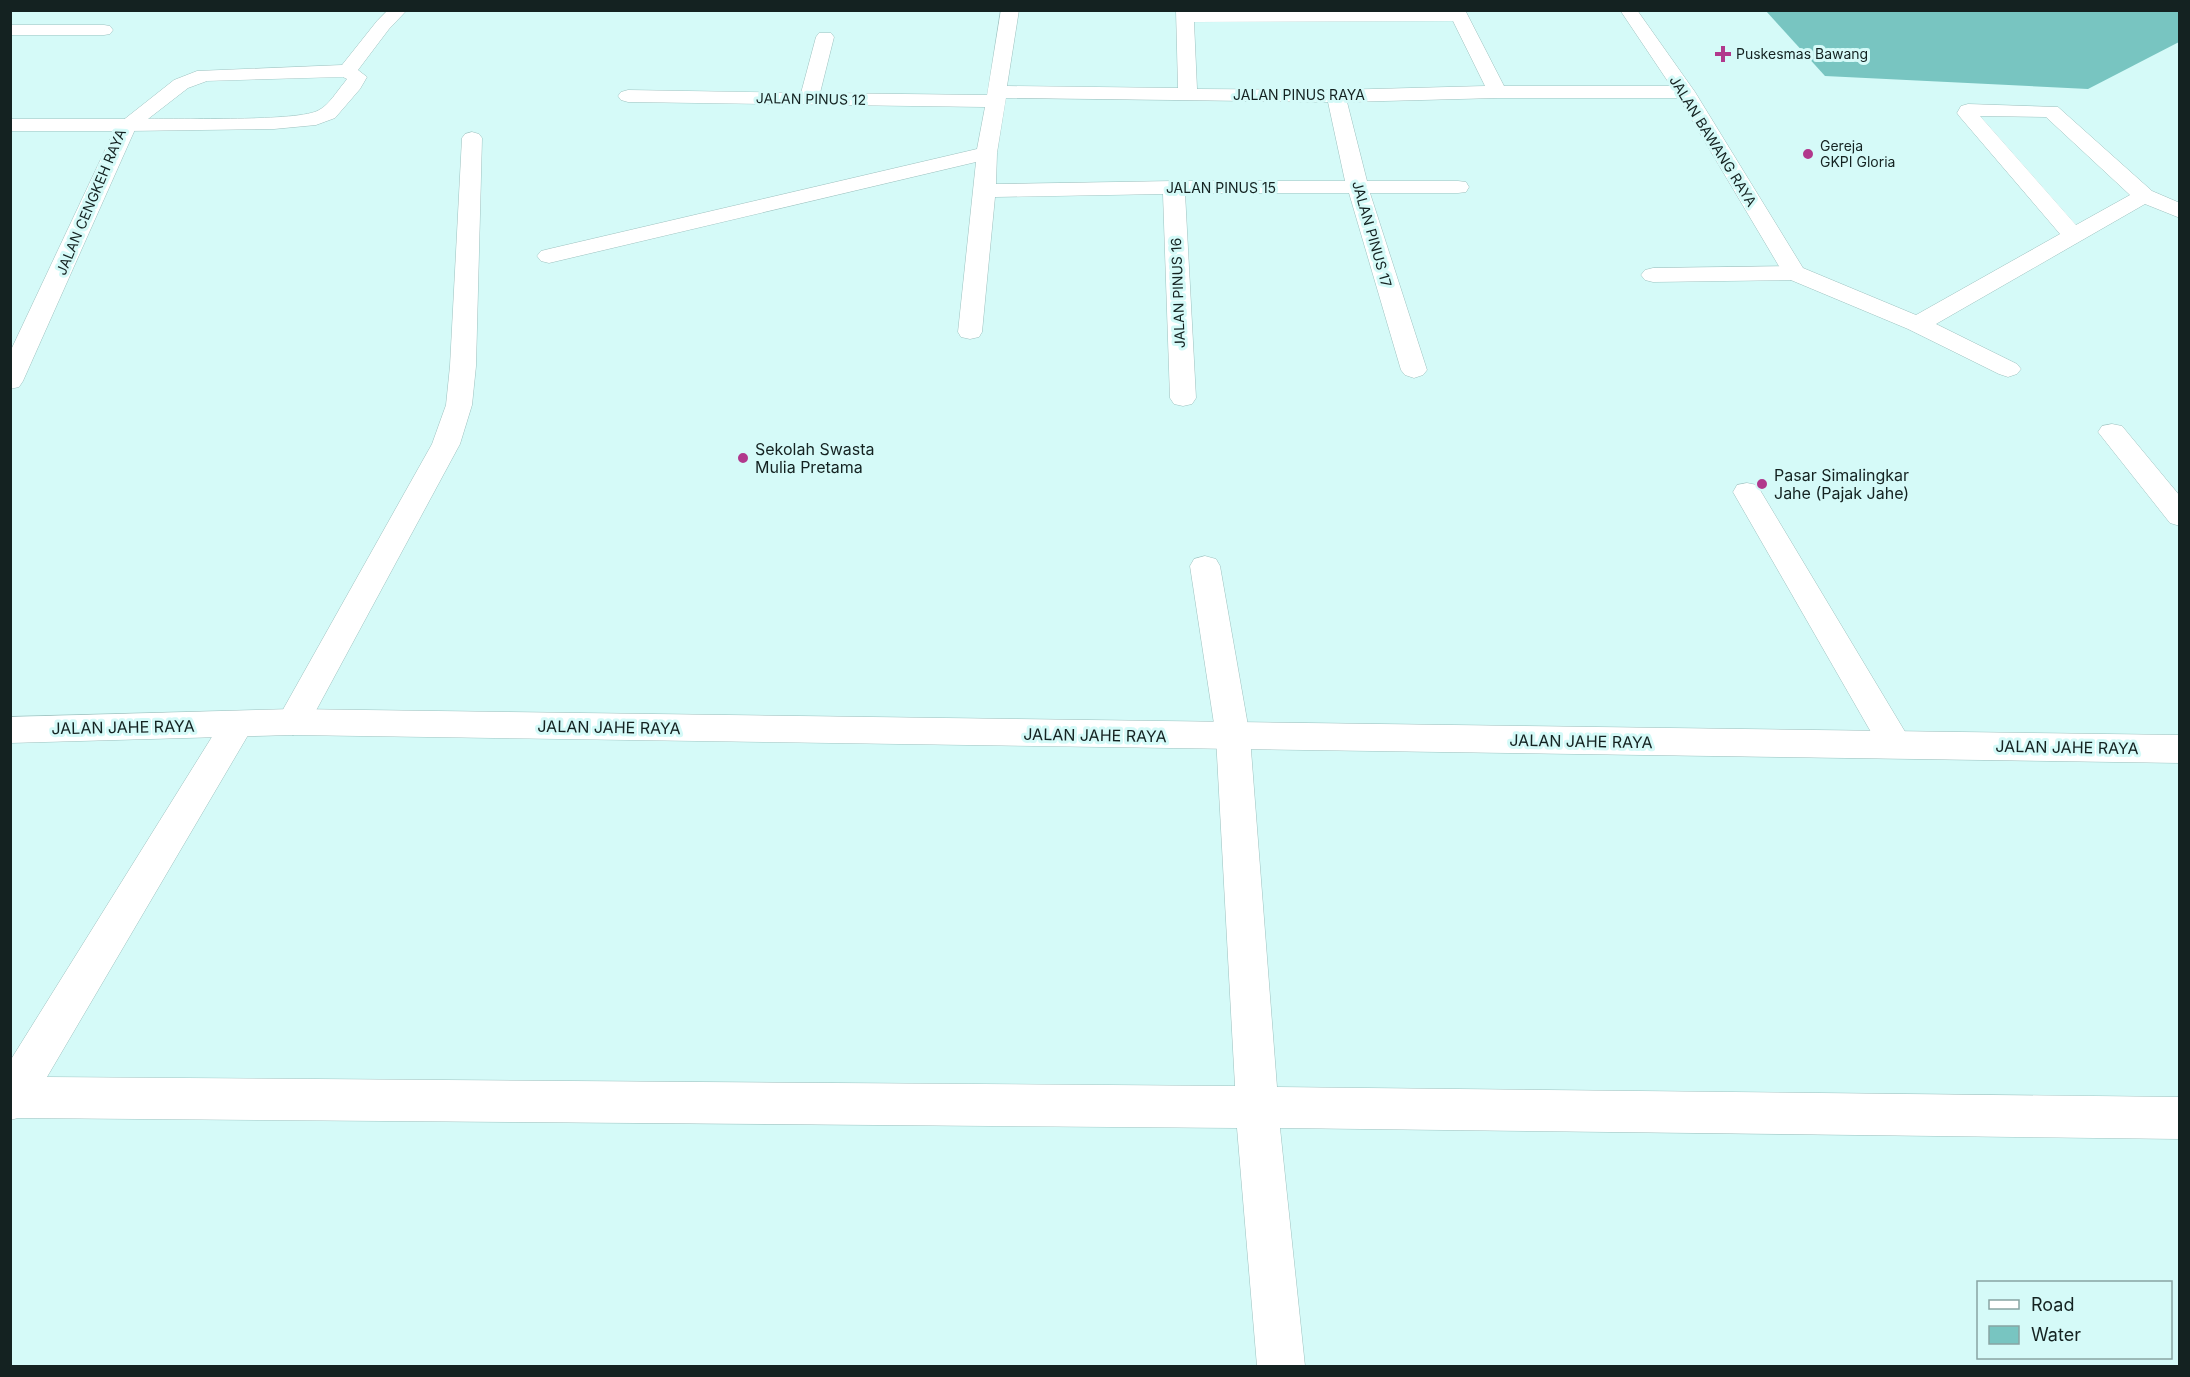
<svg xmlns="http://www.w3.org/2000/svg" width="2190" height="1377" font-family="Inter,sans-serif">
  <rect width="100%" height="100%" fill="#d5faf8"/>
  <polygon fill="#78c5c1" points="1766,11 2179,11 2179,42 2088,89 1825,76"/>
  <g fill="none" stroke-linecap="round" stroke-linejoin="round">
    <g stroke="#9dc1bf" stroke-width="1">
      <g id="service">
        <polygon points="1794,266 1802,268 1806,273 1802,278 1794,280 1653,282 1645,280 1641,275 1645,270 1653,268"/>
        <polygon points="1747,483 1757,485 1907,735 1912,744 1907,753 1895,757 1883,753 1733,492 1737,485"/>
        <polygon points="1205,556 1216,559 1220,566 1250,737 1245,746 1233,750 1221,746 1216,737 1190,566 1194,559"/>
      </g>
    </g>
    <g stroke="#9dc1bf" stroke-width="1">
      <g id="minor">
        <path d="M388 10H407L389 29 358 70 367 77 360 89 335 118 316 125 274 129 127 131 120 129 117 125 174 80 197 71 342 65 377 21ZM343 77 347 79 344 83C337 91 329 105 319 110 300 122 178 118 148 119L188 88 207 81Z"/>
        <path d="M1001 10H1019L1007 86 1178 88 1176 10H1465L1504 86H1671L1620 10H1637L1695 92 1803 268 1916 315 2060 234 1960 117 1957 113 1961 106 1968 104 2058 107 2152 191 2180 203V218L2145 204 1936 324 2017 364 2021 369 2017 374 2008 377 1999 374 1908 329 1786 278 1679 98H1497L1347 102 1367 181H1458L1466 182 1469 187 1466 192 1458 193H1370L1427 370 1423 375 1414 378 1405 375 1401 370 1349 193H1185L1196 398 1192 404 1183 406 1174 404 1170 398 1163 194 995 197 982 332 979 337 970 339 961 337 958 332 976 162 549 263 541 261 537 256 541 251 549 249 977 149 985 107 628 102 621 100 618 96 621 92 628 90 801 93 816 37 819 33H831L834 37 820 93 987 95ZM1453 21 1485 86 1336 90 1197 89 1194 22ZM1006 98 1328 102 1345 181H1174L996 184 997 153ZM1980 116 2046 117 2130 195 2076 225Z"/>
        <polygon points="10,25 104,25 110,26 113,30 110,34 104,35 10,35"/>
        <polygon points="472,132 479,134 482,138 476,366 472,405 460,444 305,731 293,735 281,731 276,722 432,444 446,405 450,366 462,138 465,134"/>
        <polygon points="2112,424 2122,426 2180,496 2180,526 2170,523 2098,432 2102,426"/>
        <polygon points="237,712 249,716 254,725 47,1077 1235,1086 1216,737 1221,728 1233,724 1245,728 1250,737 1277,1087 2180,1097 2180,1139 1280,1128 1305,1366 1257,1366 1237,1128 18,1118 10,1120 10,1061 225,716"/>
      </g>
    </g>
    <g stroke="#9dc1bf" stroke-width="1">
      <g id="tertiary">
        <polygon points="10,119 127,119 134,121 137,125 23,381 19,387 10,389 10,352 114,131 10,131"/>
        <polygon points="293,709 2180,735 2180,763 293,735 10,743 10,717"/>
      </g>
    </g>
    <use href="#service" fill="#fff" fill-rule="evenodd"/>
    <use href="#minor" fill="#fff" fill-rule="evenodd"/>
    <use href="#tertiary" fill="#fff" fill-rule="evenodd"/>
  </g>
  <g fill="#b1388c" stroke="#d5faf8" stroke-width="2">
    <path d="M1720 45h6v6h6v6h-6v6h-6v-6h-6v-6h6z"/>
    <circle cx="1808" cy="154" r="6"/>
    <circle cx="743" cy="458" r="6"/>
    <circle cx="1762" cy="484" r="6"/>
  </g>
  <g text-anchor="middle" stroke-width="6" stroke-linejoin="round" paint-order="stroke">
    <g font-size="14" fill="#142221" stroke="#d5faf8" text-anchor="start">
      <text x="1736" y="59">Puskesmas Bawang</text>
      <text x="1820" y="151">Gereja<tspan x="1820" dy="16">GKPI Gloria</tspan></text>
    </g>
    <g font-size="14" fill="#142221" stroke="#d5faf8">
      <text x="1299" y="100">JALAN PINUS RAYA</text>
      <text transform="translate(811 99) rotate(1)" y="5">JALAN PINUS 12</text>
      <text transform="translate(1713 141) rotate(58)" y="5">JALAN BAWANG RAYA</text>
      <text x="1221" y="193">JALAN PINUS 15</text>
      <text transform="translate(91 202) rotate(-67)" y="5">JALAN CENGKEH RAYA</text>
      <text transform="translate(1372 234) rotate(74)" y="5">JALAN PINUS 17</text>
      <text transform="translate(1178 293) rotate(-92)" y="5">JALAN PINUS 16</text>
    </g>
    <g font-size="16" fill="#142221" stroke="#d5faf8" text-anchor="start">
      <text x="755" y="455">Sekolah Swasta<tspan x="755" dy="18">Mulia Pretama</tspan></text>
      <text x="1774" y="481">Pasar Simalingkar<tspan x="1774" dy="18">Jahe (Pajak Jahe)</tspan></text>
    </g>
    <g font-size="16" fill="#142221" stroke="#d5faf8">
      <text transform="translate(123 727) rotate(-1)" y="6">JALAN JAHE RAYA</text>
      <text transform="translate(609 727) rotate(1)" y="6">JALAN JAHE RAYA</text>
      <text transform="translate(1095 735) rotate(1)" y="6">JALAN JAHE RAYA</text>
      <text transform="translate(1581 741) rotate(1)" y="6">JALAN JAHE RAYA</text>
      <text transform="translate(2067 747) rotate(1)" y="6">JALAN JAHE RAYA</text>
    </g>
  </g>
  <rect width="2190" height="1377" fill="none" stroke="#142221" stroke-width="24"/>
  <rect x="1977" y="1281" width="195" height="78" fill="#d5faf8" stroke="#88a4a2" stroke-width="1.5"/>
  <rect x="1989" y="1300" width="30" height="9" fill="#ffffff" stroke="#88a4a2" stroke-width="1.5"/>
  <text x="2031" y="1311" font-size="18" fill="#142221">Road</text>
  <rect x="1989" y="1326" width="30" height="18" fill="#78c5c1" stroke="#88a4a2" stroke-width="1.5"/>
  <text x="2031" y="1341" font-size="18" fill="#142221">Water</text>
</svg>
